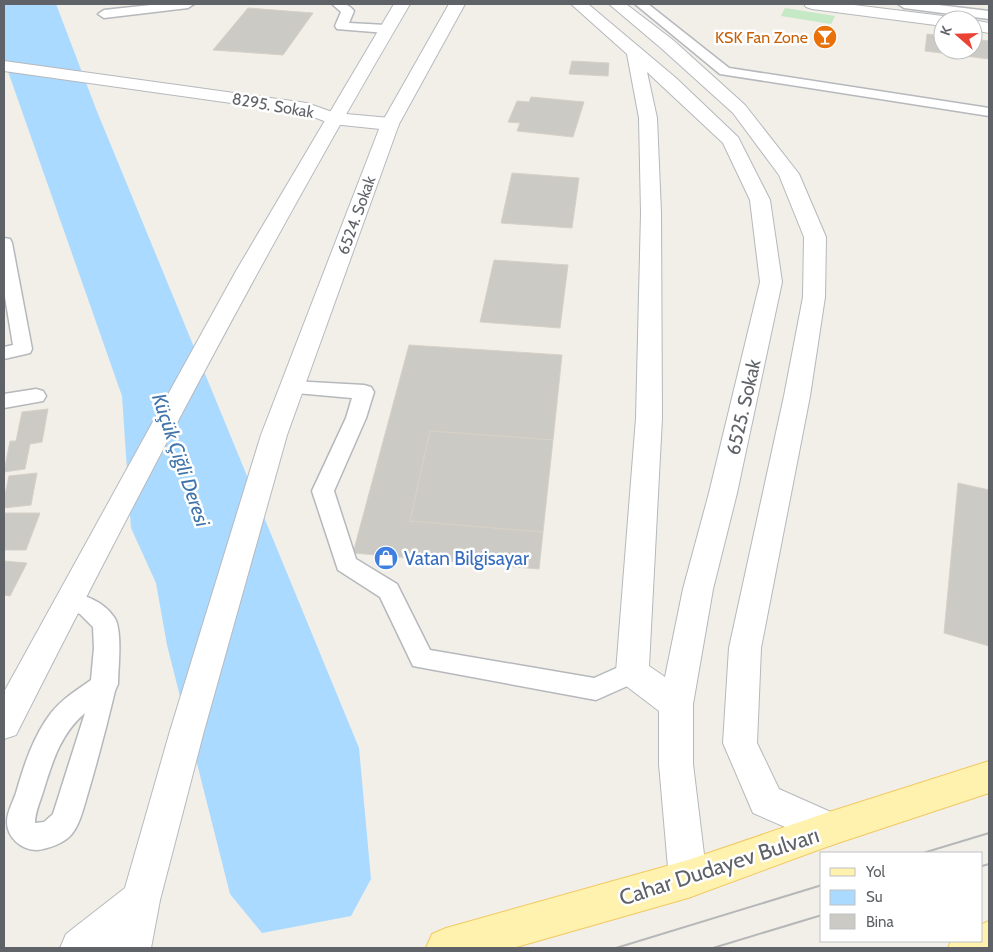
<svg xmlns="http://www.w3.org/2000/svg" width="993" height="952" font-family="Cabin,sans-serif">
  <rect width="100%" height="100%" fill="#f1efe8"/>
  <polygon fill="#c5e8c5" points="785,8 835,16 831,24 781,16"/>
  <polygon fill="#aadaff" points="4,4 56,4 96,109 359,748 371,879 351,916 262,933 230,894 167,645 156,583 131,528 122,396 4,60"/>
  <g fill="#cccac5" stroke="#d6d1c6">
    <polygon points="248,8 313,13 283,55 213,50"/>
    <polygon points="927,34 943,36 943,50 973,50 973,39 989,41 989,59 925,51"/>
    <polygon points="572,61 609,63 608,76 569,74"/>
    <polygon points="531,97 584,102 573,137 517,131 520,123 508,122 517,101 529,102"/>
    <polygon points="512,173 579,178 572,228 501,223"/>
    <polygon points="494,260 568,265 560,328 480,322"/>
    <polygon points="409,345 562,355 553,440 430,431 410,521 543,532 539,569 353,553"/>
    <polygon points="48,409 42,442 30,444 25,469 4,472 10,441 16,441 22,412"/>
    <polygon points="430,431 553,440 543,532 410,521"/>
    <polygon points="37,473 31,505 4,508 4,499 9,476"/>
    <polygon points="958,483 989,490 989,646 944,633"/>
    <polygon points="4,513 40,513 26,550 4,550"/>
    <polygon points="4,561 27,563 10,596 4,595"/>
  </g>
  <g fill="none" stroke-linecap="round" stroke-linejoin="round">
    <g stroke="#b5b8bc" stroke-width="3">
      <g id="lane">
        <polygon points="160,4 194,4 188,8 104,18 98,14 104,10"/>
        <path d="M332 4C341 3 348 3 354 11L349 23 386 25 392 29 386 33 337 29 335 26 341 12Z"/>
        <polygon points="635,4 648,4 729,68 989,108 989,116 720,74"/>
        <polygon points="898,4 930,4 989,11 989,19 904,8"/>
        <polygon points="4,238 10,239 12,243 32,349 30,353 4,359 4,347 13,345 4,291"/>
        <polygon points="292,381 364,385 371,387 374,392 366,418 334,491 356,559 397,584 430,650 594,678 632,661 641,664 645,672 641,680 596,700 413,666 380,597 338,570 312,491 346,418 352,398 285,392 282,387 285,382"/>
        <polygon points="36,389 43,391 46,396 43,401 4,408 4,394"/>
        <path d="M69 591C86 596 103 601 114 617 123 629 118 669 118 684 117 686 116 688 115 691 107 725 98 759 88 793 84 806 80 825 71 835 64 843 48 849 37 850 21 850 7 837 7 822 7 812 13 802 16 793 24 765 33 737 51 713 62 699 77 690 91 680L94 648 93 627 80 614 61 607 57 600 61 593ZM85 713 53 814 44 822 35 823C35 812 40 802 43 792 52 763 60 734 85 713Z"/>
      </g>
    </g>
    <g stroke="#b5b8bc" stroke-width="2">
      <g id="street">
        <path d="M571 4H588L676 78 738 137 770 200 782 282 737 493 713 589 693 704V764L707 879 701 892 688 898 675 892 669 879 659 764V711L621 682 616 672 636 418 641 213 639 118 627 54ZM647 72 723 143 750 200 760 282 709 493 683 589 665 677 649 666 662 418 661 213 657 118Z"/>
        <polygon points="609,4 626,4 673,40 745,105 799,174 826,237 825,297 810,396 761,648 757,743 779,789 842,817 847,829 842,841 829,846 753,813 723,743 729,648 784,396 803,297 804,237 779,175 733,113 661,48"/>
        <polygon points="804,4 846,4 943,16 950,20 943,20 943,26 812,9 806,7"/>
        <polygon points="973,20 989,23 989,33 973,30"/>
        <polygon points="4,61 307,103 335,113 390,118 397,120 399,124 397,128 390,130 332,124 303,113 4,71"/>
      </g>
    </g>
    <g stroke="#b6babf" stroke-width="2">
      <g id="secondary">
        <path d="M394 4H410C269 243 141 488 16 735L4 739V692L236 271Z"/>
        <polygon points="449,4 465,4 399,124 287,435 204,731 160,900 151,948 60,948 66,934 125,888 170,731 261,435 381,124"/>
      </g>
    </g>
    <g stroke="#f2c960" stroke-width="2">
      <g id="primary">
        <polygon points="989,761 989,793 829,846 688,898 513,948 426,948 432,934 446,928 688,860 829,812"/>
        <polygon points="989,921 989,948 948,948 951,941 982,941 982,924"/>
      </g>
    </g>
    <use href="#lane" fill="#fff" fill-rule="evenodd"/>
    <use href="#street" fill="#fff" fill-rule="evenodd"/>
    <use href="#secondary" fill="#fff" fill-rule="evenodd"/>
    <use href="#primary" fill="#fff2af" fill-rule="evenodd"/>
    <g stroke="#b6b7b8" stroke-width="2">
      <polyline points="923,853 989,833"/>
      <polyline points="982,866 989,864"/>
      <polyline points="616,948 822,885"/>
      <polyline points="713,948 822,915"/>
    </g>
  </g>
  <defs>
    <g id="bar-disc" transform="scale(1.25)"><circle r="9.5" fill="#e8710a" stroke="#fff"/><path d="M-6-5H6L.8 .8V4.5H3.5V6h-7V4.5H-.8V.8Z" fill="#fff"/></g>
    <g id="shop-disc" transform="scale(1.25)"><circle r="9.5" fill="#3f7fe0" stroke="#fff"/><path d="M-5-2.5h2.3a2.7 3.5 0 0 1 5.4 0H5L5.5 6h-11ZM-1.5-2.5h3a1.5 2.3 0 0 0-3 0Z" fill="#fff"/></g>
  </defs>
  <g fill-rule="evenodd">
    <use href="#bar-disc" x="825" y="37"/>
    <use href="#shop-disc" x="386" y="558"/>
  </g>
  <g text-anchor="middle" stroke-width="5" stroke-linejoin="round" paint-order="stroke">
    <g font-size="16" fill="#c56008" stroke="#fff" text-anchor="end">
      <text x="808" y="43">KSK Fan Zone</text>
    </g>
    <g font-size="16" fill="#5f6368" stroke="#fff">
      <text transform="translate(273 105) rotate(10)" y="6">8295. Sokak</text>
      <text transform="translate(356 215) rotate(-70)" y="6">6524. Sokak</text>
    </g>
    <g font-size="19" fill="#5f6368" stroke="#fff">
      <text transform="translate(743 407) rotate(-77)" y="7">6525. Sokak</text>
    </g>
    <g font-size="19" fill="#366cbe" stroke="#fff" text-anchor="start">
      <text x="404" y="565">Vatan Bilgisayar</text>
    </g>
    <g font-size="20" font-style="italic" fill="#4174aa" stroke="#fff">
      <text transform="translate(181 460) rotate(71)" y="7">Küçük Çiğli Deresi</text>
    </g>
    <g font-size="22" fill="#5f6368" stroke="#fff">
      <text transform="translate(719 866) rotate(-18)" y="8">Cahar Dudayev Bulvarı</text>
    </g>
  </g>
  <rect width="993" height="952" fill="none" stroke="#5f6368" stroke-width="10"/>
  <rect x="820" y="852" width="162" height="90" fill="#ffffff" stroke="#bfc1c3"/>
  <rect x="830" y="868" width="25" height="8" fill="#fff2af" stroke="#bfc1c3"/>
  <text x="866" y="877" font-size="15" fill="#5f6368">Yol</text>
  <rect x="830" y="890" width="25" height="15" fill="#aadaff" stroke="#bfc1c3"/>
  <text x="866" y="902" font-size="15" fill="#5f6368">Su</text>
  <rect x="830" y="914" width="25" height="15" fill="#cccac5" stroke="#bfc1c3"/>
  <text x="866" y="927" font-size="15" fill="#5f6368">Bina</text>
  <g transform="translate(958 35) rotate(290)"><circle r="24" fill="#ffffff" stroke="#bfc1c3"/>
  <path d="M0-4L9 19L0 12L-9 19Z" fill="#ea4335"/>
  <text y="-8" font-size="14" font-weight="bold" text-anchor="middle" fill="#5f6368">K</text>
  </g>
</svg>
